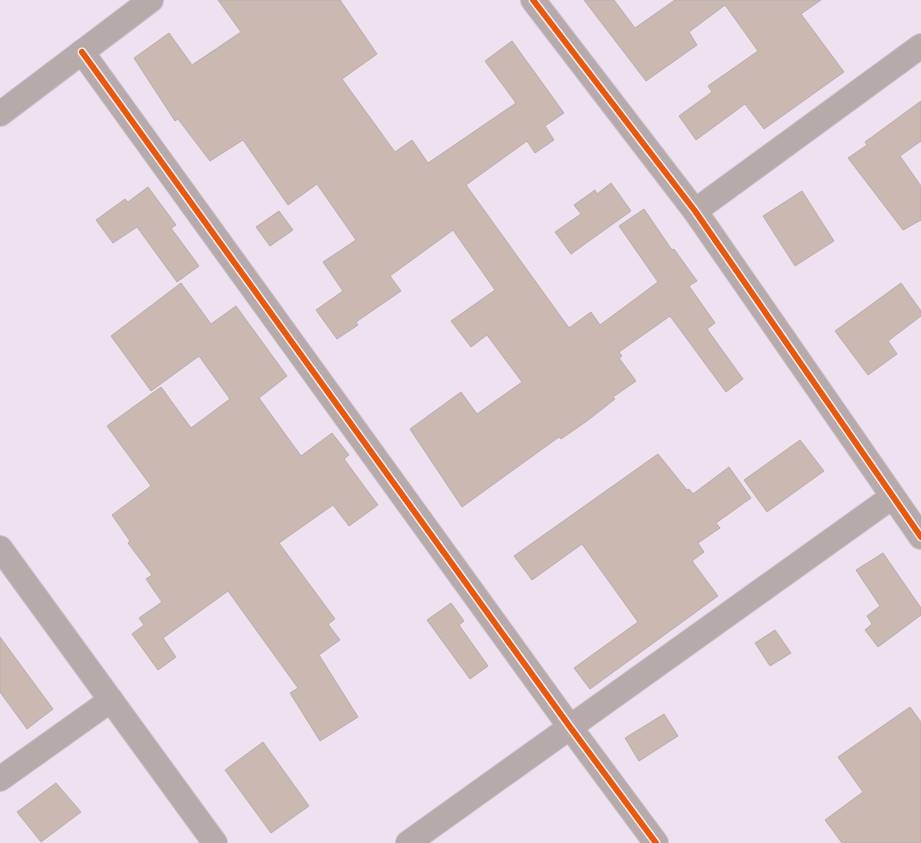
<svg xmlns="http://www.w3.org/2000/svg" width="921" height="843" font-family="Georgia,serif">
  <rect width="100%" height="100%" fill="#efe2f0"/>
  <g fill="#cbb8b1" stroke="#b7adaf">
    <polygon points="218,0 340,0 377,54 342,79 395,152 412,140 428,163 516,103 485,61 512,41 564,113 545,126 554,140 535,153 527,141 466,185 569,328 591,312 600,325 658,282 619,226 644,209 672,250 674,249 697,281 689,286 715,323 707,329 743,379 726,392 670,316 619,352 622,356 619,358 636,381 613,397 615,399 587,421 561,439 559,437 462,507 410,429 461,392 477,414 522,382 487,335 471,347 451,321 495,290 453,230 390,276 401,291 356,322 358,325 337,339 316,310 343,291 323,262 356,240 317,184 288,205 243,140 210,161 178,119 175,121 134,58 169,33 192,65 241,32"/>
    <polygon points="584,0 614,0 635,28 675,0 821,0 801,14 844,72 764,129 745,104 696,140 679,116 712,92 708,86 758,51 725,5 689,32 697,45 646,81"/>
    <polygon points="921,101 921,141 900,156 921,186 921,220 903,230 848,158 867,145 865,142"/>
    <polygon points="611,183 631,211 571,254 555,232 581,214 574,205 595,190 597,194"/>
    <polygon points="148,187 176,225 171,228 199,266 177,282 137,227 113,243 96,220 125,199 128,202"/>
    <polygon points="802,191 834,241 795,266 763,216"/>
    <polygon points="279,211 293,230 270,246 256,227"/>
    <polygon points="181,283 211,324 236,306 287,376 259,398 301,456 332,433 349,455 344,459 378,505 349,526 333,505 279,543 335,619 328,624 340,640 319,655 358,717 320,741 290,693 298,688 228,591 163,638 176,657 158,670 132,634 144,625 139,618 162,602 146,579 152,575 128,543 130,541 112,515 151,486 107,426 161,387 191,428 230,399 199,356 151,391 111,336"/>
    <polygon points="901,283 921,311 921,316 888,341 897,354 868,375 835,331"/>
    <polygon points="800,440 824,471 767,512 744,480"/>
    <polygon points="658,454 687,490 689,489 693,494 729,467 751,498 716,523 720,528 698,543 704,552 692,561 718,596 590,689 574,668 638,622 582,544 532,580 514,556"/>
    <polygon points="883,553 921,608 921,615 878,647 865,630 872,624 867,616 880,606 856,570"/>
    <polygon points="451,603 464,621 459,625 488,666 470,679 427,620"/>
    <polygon points="775,630 791,653 770,666 755,643"/>
    <polygon points="0,637 53,709 27,729 0,692"/>
    <polygon points="910,707 921,722 921,843 842,843 825,820 863,792 838,757"/>
    <polygon points="664,714 678,736 639,761 625,738"/>
    <polygon points="263,742 309,806 271,833 225,770"/>
    <polygon points="56,783 81,812 41,842 17,812"/>
  </g>
  <g fill="none" stroke-linecap="round" stroke-linejoin="round">
    <g stroke="#cbc0cc" stroke-width="26">
      <g id="minor">
        <polyline points="533,0 695,211 921,537"/>
        <polyline points="82,52 570,727 656,843"/>
        <polyline points="0,114 151,0"/>
        <polyline points="695,211 921,46"/>
        <polyline points="0,548 215,843"/>
        <polyline points="0,779 111,700"/>
        <polyline points="408,843 892,497"/>
      </g>
    </g>
    <use href="#minor" stroke="#b6aaaa" stroke-width="24"/>
    <g stroke="#fcedfd" stroke-width="9">
      <g id="cycleway">
        <polyline points="533,0 695,211 921,537"/>
        <polyline points="82,52 570,727 656,843"/>
      </g>
    </g>
    <use href="#cycleway" stroke="#e8590c" stroke-width="6"/>
  </g>
</svg>
